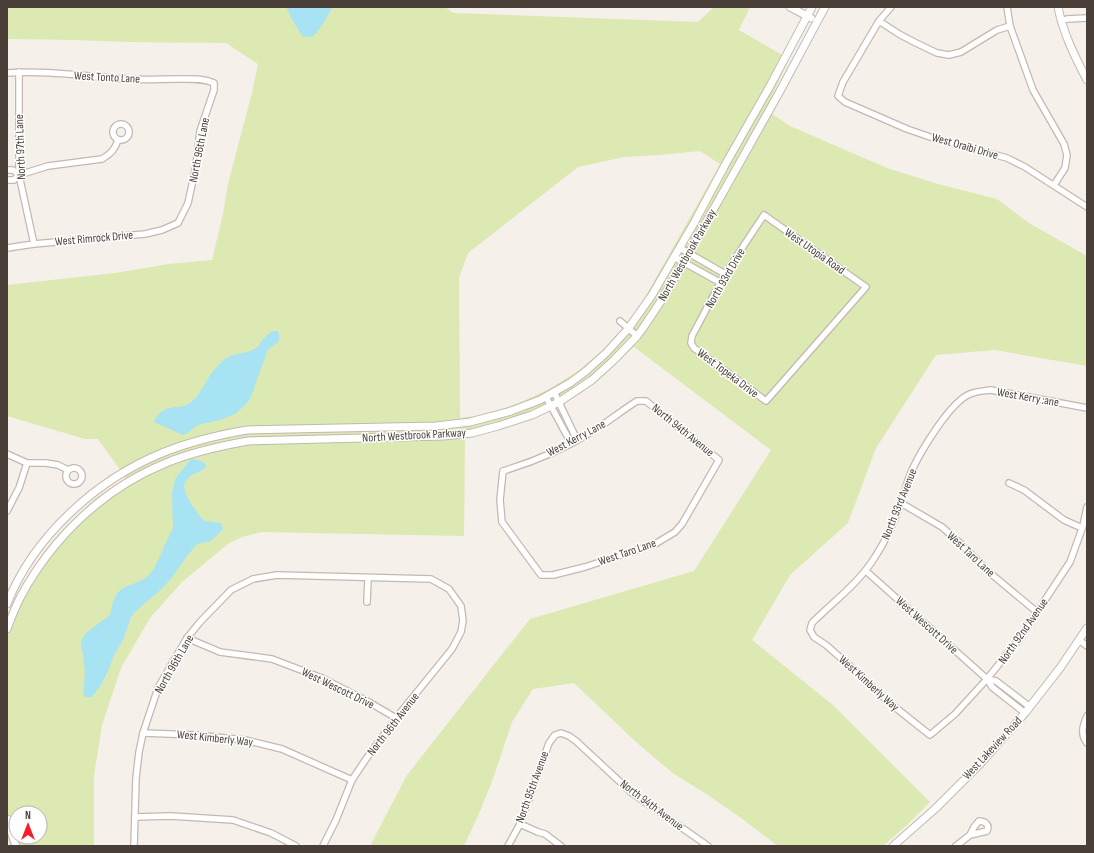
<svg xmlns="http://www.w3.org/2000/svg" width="1094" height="853" font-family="'Sofia Sans Condensed',sans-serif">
  <rect width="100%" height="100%" fill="#f5f0ea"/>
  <path fill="#dce9b3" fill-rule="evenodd" d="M7 7H445L453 13 698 22 714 7H750L739 30 789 59 766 109 775 116 790 126 887 168 938 184 997 199 1029 223 1087 256V366L995 350 936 355 876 448 848 523 790 575 752 640 834 706 930 802 907 825 883 846H778L741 818 705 793 674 774 636 742 574 683 533 689 512 722 493 779 478 816 464 846H370L407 775 530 619 694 571 771 450 634 347 603 376 580 394 527 420 490 432 465 437 464 536 262 532 242 537 229 543 182 582 150 618 121 668 102 725 94 776V846H10L7 837V621L17 597 44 551 66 526 97 497 126 478 98 439H85L7 416V285L115 273 169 264 212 260 223 214 228 184 252 93 258 64 226 43 128 42 74 40 7 39ZM700 151 720 164 644 299 627 323 619 334 604 349 578 371 549 389 519 403 488 414 460 418 459 278 468 253 578 167 624 157 659 155ZM16 813H40V837H16Z"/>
  <g fill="#a7e3f2">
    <path d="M286 7H332C330 13 319 31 314 35 311 37 308 37 304 37L301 34 294 23Z"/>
    <path d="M274 331H277L279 334V340L277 343 268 349 267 352 250 399 246 404 235 414 220 420 198 425 186 434 183 435 154 422C163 401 179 411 190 403 202 394 206 378 216 368 220 363 224 359 230 356 239 353 250 353 259 346 260 344 260 342 262 341 265 337 269 333 274 331Z"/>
    <path d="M193 459C196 460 200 460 203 462 213 468 196 473 192 475 188 477 186 481 184 485 185 498 195 509 202 519L205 521 221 523 223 529 214 538 208 542 201 543 196 545 187 556 171 579 156 594 145 603 135 612 131 617 124 638 114 655 107 673 101 685 92 697H85L83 694 85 673 83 655 81 646V641L86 633 110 615 113 601 118 592 123 588 140 581 147 577 154 569 169 536 173 528 172 494 175 479 190 460Z"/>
  </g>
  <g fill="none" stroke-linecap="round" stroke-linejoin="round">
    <g stroke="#c4b8b0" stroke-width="8">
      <g id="minor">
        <polyline points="891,7 879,21 843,82 838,96 845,102 907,129 936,139 1007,158 1025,167 1087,207"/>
        <polyline points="1007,7 1010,26 1033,90 1064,144 1067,155 1065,168 1054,185"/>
        <polyline points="879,21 899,34 916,43 937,53 949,55 961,52 997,30 1010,26"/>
        <polyline points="1061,21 1067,19 1087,18"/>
        <polyline points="19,72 19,175 34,244"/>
        <path d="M7 73C48 70 89 77 129 79 145 80 162 79 178 79 190 79 203 78 214 83V90L200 131 196 166 188 203 178 223 162 230 145 234 34 244 7 248"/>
        <circle cx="121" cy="132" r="8"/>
        <polyline points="7,170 13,170 19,175"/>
        <path d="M7 180H14L19 175 48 166 102 159C111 154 115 149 118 140"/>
        <polygon points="764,215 866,287 766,401 694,348 691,343 692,336 725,274 750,236"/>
        <polyline points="680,248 725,274"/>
        <polyline points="674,257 721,283"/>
        <polyline points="620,321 637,336"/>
        <polyline points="554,392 577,440"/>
        <polyline points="546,397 571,443"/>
        <path d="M637 401H646L719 460 682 524 675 532 655 544 585 567 553 575H541L502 522 500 500 503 471C533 462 564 449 591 432 607 423 621 411 637 401Z"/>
        <path d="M1087 408 991 390C984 391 977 391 970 394 950 402 921 451 912 470 907 481 905 492 901 502 895 521 886 540 875 557 859 583 833 602 812 623L810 630 814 637 826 645 851 667 891 704 930 735 955 714 987 679 1020 638 1070 562 1083 526 1087 507"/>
        <polyline points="7,454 27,463 46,463 58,465 68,470"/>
        <circle cx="74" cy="476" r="8"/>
        <polyline points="1009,483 1024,490 1064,520 1082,528"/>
        <polyline points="901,503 942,527 960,543 990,573 1037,612"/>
        <polyline points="7,511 19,488 27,463"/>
        <polyline points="866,571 987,679 992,687 1025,713"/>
        <polyline points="367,602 368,578"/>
        <polyline points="187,638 220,652 272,659 322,678 367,701 396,718"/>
        <polyline points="1079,640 1087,646"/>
        <polyline points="987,679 996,681 1030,707"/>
        <path d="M1087 716C1083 725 1080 734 1087 743"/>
        <polyline points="143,733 196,735 245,740 282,749 352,780"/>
        <polyline points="135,817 171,816 233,820 271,833 296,846"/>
        <polyline points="520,824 538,832 545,834 561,846"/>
        <polyline points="134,846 136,778 139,752 143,733 158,688 187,638 200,622 231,590 253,579 277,575 431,579 449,589 461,606 463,621 461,632 452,649 396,718 366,759 352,780 336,820 323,846"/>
        <polyline points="508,846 520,824 549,743 555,735 561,733 569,736 576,741 632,793 708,846"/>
        <path d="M956 846 970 835 987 831C990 825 985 821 979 821L974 827 970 835"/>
      </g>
    </g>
    <g stroke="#c4b8b0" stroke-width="9">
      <g id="tertiary">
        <polyline points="790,7 811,18"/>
        <path d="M1058 7C1063 33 1075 57 1087 80"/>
        <path d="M7 604C33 537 96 480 162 453 189 442 218 435 247 430L436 426 470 422 511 411 540 400 570 383 586 371 606 353 628 329 652 295 694 223 725 165 770 86 812 7"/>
        <path d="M7 629C11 618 16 606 21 596 53 537 104 488 166 463 192 452 220 446 248 441L444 436 472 433 498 426 532 415 559 402 592 380 614 360 637 336 643 328 661 301 689 253 780 91 825 7"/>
        <polyline points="7,819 16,846"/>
        <polyline points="893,846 936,808 981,763 1025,713 1060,668 1087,628"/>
      </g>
    </g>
    <use href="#minor" stroke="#fff" stroke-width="5.5"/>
    <use href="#tertiary" stroke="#fff" stroke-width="7"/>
  </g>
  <g text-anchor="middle" stroke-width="3" stroke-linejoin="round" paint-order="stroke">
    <g font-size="12" fill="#4a3f38" stroke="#fff">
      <text transform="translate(107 77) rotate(3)" y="4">West Tonto Lane</text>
      <text transform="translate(965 146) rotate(16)" y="4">West Oraibi Drive</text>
      <text transform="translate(20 147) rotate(-92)" y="4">North 97th Lane</text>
      <text transform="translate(199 150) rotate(-79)" y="4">North 96th Lane</text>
      <text transform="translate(94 238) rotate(-5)" y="4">West Rimrock Drive</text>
      <text transform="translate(815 251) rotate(35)" y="4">West Utopia Road</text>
      <text transform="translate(687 255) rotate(-60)" y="4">North Westbrook Parkway</text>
      <text transform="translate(725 278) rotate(-60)" y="4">North 93rd Drive</text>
      <text transform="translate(728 373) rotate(37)" y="4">West Topeka Drive</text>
      <text transform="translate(1028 397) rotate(10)" y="4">West Kerry :ane</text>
      <text transform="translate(683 430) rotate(39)" y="4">North 94th Avenue</text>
      <text transform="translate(414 435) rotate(-3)" y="4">North Westbrook Parkway</text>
      <text transform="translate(576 438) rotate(-28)" y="4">West Kerry Lane</text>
      <text transform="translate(899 504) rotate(-68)" y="4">North 93rd Avenue</text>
      <text transform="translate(627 552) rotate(-19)" y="4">West Taro Lane</text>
      <text transform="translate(971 554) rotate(43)" y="4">West Taro Lane</text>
      <text transform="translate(927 625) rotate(42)" y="4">West Wescott Drive</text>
      <text transform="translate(1023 631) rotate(-55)" y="4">North 92nd Avenue</text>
      <text transform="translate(174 664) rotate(-60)" y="4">North 96th Lane</text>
      <text transform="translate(869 683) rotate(42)" y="4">West Kimberly Way</text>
      <text transform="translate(338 688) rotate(26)" y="4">West Wescott Drive</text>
      <text transform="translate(393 724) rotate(-52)" y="4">North 96th Avenue</text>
      <text transform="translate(215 738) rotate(6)" y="4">West Kimberly Way</text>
      <text transform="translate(992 748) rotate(-47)" y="4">West Lakeview Road</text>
      <text transform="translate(532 787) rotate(-70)" y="4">North 95th Avenue</text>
      <text transform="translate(652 805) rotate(37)" y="4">North 94th Avenue</text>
    </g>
  </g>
  <rect width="1094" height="853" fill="none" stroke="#4a3f38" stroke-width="16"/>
  <g transform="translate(28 825)"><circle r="19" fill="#ffffff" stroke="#b7b2af"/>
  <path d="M0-3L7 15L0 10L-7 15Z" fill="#fc1b28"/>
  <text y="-6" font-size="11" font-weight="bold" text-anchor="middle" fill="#4a3f38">N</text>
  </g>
</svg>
